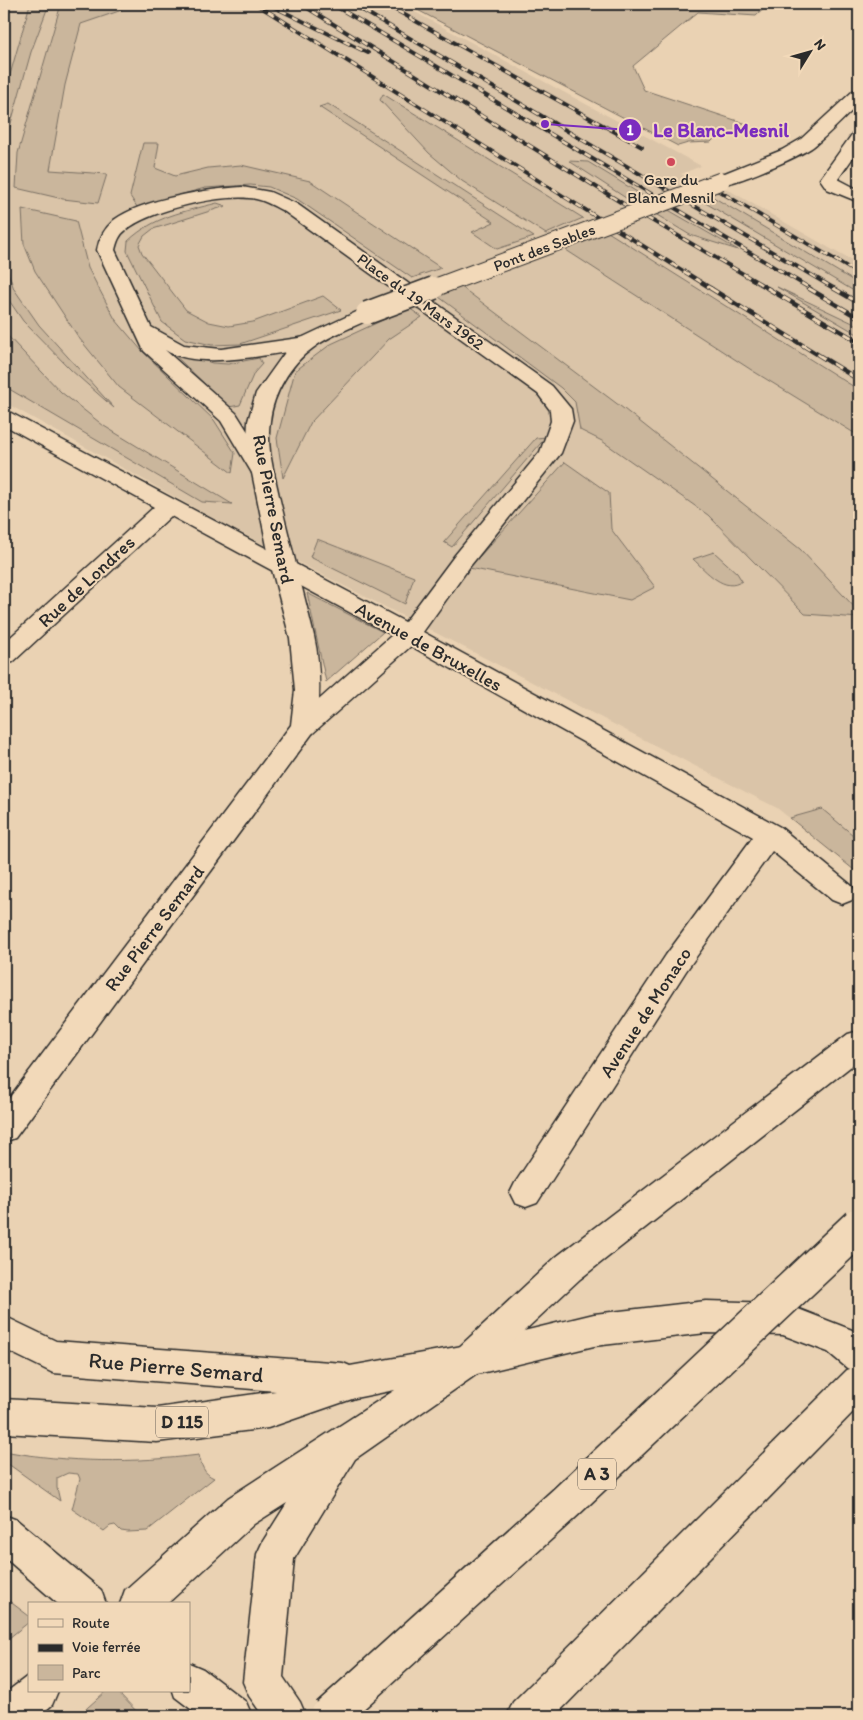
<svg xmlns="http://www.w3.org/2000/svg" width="863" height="1720" font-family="Itim,sans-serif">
  <rect width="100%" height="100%" fill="#ead2b3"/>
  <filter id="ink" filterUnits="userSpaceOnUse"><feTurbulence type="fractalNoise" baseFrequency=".02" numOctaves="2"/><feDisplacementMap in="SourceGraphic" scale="10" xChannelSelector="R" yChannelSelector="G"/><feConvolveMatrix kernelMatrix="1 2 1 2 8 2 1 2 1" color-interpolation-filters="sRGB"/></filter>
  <g filter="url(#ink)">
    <polygon fill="#dac4a8" points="4,4 400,4 701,166 681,174 697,183 727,189 859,265 859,874 777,808 220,522 4,402"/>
    <g fill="#cab69c" stroke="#7a7064">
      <polygon points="30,4 49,4 31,52 4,148 4,96"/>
      <polygon points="61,4 113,4 122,10 81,24 65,85 50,170 107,174 98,203 63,199 16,188 18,153"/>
      <polygon points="406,4 769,4 756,16 698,12 633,66 644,90 750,125 727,136 716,137 711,142 688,143 678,146"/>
      <polygon points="383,94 583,218 546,234 462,181 429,153 380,100"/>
      <polygon points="328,104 534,237 497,249 472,232 494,222 319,107"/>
      <polygon points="143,143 159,143 155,168 175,176 208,168 241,165 310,181 441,268 412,278 297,199 269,187 250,185 205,188 137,207 130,196"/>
      <polygon points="569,161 588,162 642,195 629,200"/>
      <polygon points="708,194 859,284 859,294 697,198"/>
      <path d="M217 203 226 206 153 229 144 236 139 245 142 253 186 310 209 322 229 326 253 322 323 296 341 310 240 344 212 345 185 339 162 322 127 251 128 241C155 216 183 212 217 203Z"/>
      <polygon points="665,208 738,250 690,235 652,212"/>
      <polygon points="22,209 76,221 88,268 115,319 142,351 214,420 235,453 232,473 119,387 79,338 35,271 24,244"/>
      <polygon points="608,232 859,390 859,436 753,371 566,250"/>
      <polygon points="4,261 14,289 39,325 114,408 71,370 23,321 4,293"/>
      <polygon points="460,286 624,409 800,549 859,612 859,618 805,614 708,515 602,441 580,430 575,402 561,388 439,297"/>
      <polygon points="777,287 859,326 859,335"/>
      <polygon points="409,308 422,317 389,339 311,422 283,478 277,438 295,371 331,344"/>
      <polygon points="4,332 61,392 104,426 232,504 202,502 4,386"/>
      <polygon points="166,347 212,363 228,364 259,358 262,364 254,373 240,405 229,407"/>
      <polygon points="546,437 452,547 444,542 536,438"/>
      <polygon points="565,462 609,493 611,529 655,587 630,600 469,568"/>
      <polygon points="317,539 414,577 405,604 310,557"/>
      <path d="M714 552 737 573 742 581C725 594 706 571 693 559Z"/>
      <polygon points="307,593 383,632 326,682"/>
      <polygon points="822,809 859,840 859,874 790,818"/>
      <path d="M4 1451C68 1463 134 1463 199 1455 201 1465 204 1474 214 1478L147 1531 128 1532 121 1531 115 1525 110 1526 104 1531 72 1509 80 1479 78 1474 68 1473 57 1478V1488L60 1501 4 1461Z"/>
      <polygon points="4,1597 29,1616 29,1622 4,1642"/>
      <polygon points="106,1691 117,1691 141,1716 78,1716"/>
    </g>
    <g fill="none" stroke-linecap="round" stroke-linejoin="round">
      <g stroke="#2b2b2b" stroke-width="3">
        <g id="minor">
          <polygon points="859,132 859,149 838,179 859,190 859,202 827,189 820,179 853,133"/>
          <path d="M242 187 270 192 297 204 552 386 571 409 573 421 561 453 471 565 423 632 780 827 852 886 856 893 852 900 842 904 832 900 772 851 686 971 537 1203 526 1207 515 1203 510 1193 515 1183 666 955 753 837 411 646 313 733 304 736 295 733 291 727 295 721 392 635 171 516 13 662 4 664V643L154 507 4 425V411L11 413 405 622 455 555 540 452 551 421 550 410 538 394 285 212C276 207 266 201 256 199 227 192 149 210 126 230 119 235 117 242 115 250L151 327 184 345 221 349 306 337 313 339 316 343 313 347 306 349C268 354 199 371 165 350L236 413 274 473 271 478 263 480 255 478 221 421 144 351 97 250C99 238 105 228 114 220 142 199 208 189 242 187Z"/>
        </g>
      </g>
      <g stroke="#2b2b2b" stroke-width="3">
        <g id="major">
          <path d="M859 90V104C844 118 830 133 814 146 801 156 729 188 715 185L712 181 715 177 782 150 801 139 853 91Z"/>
          <path d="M367 307 374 309 377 313 374 317C354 327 330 335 313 348 290 364 273 394 270 421 266 446 274 472 279 496 290 543 303 590 314 636 321 667 320 697 317 727L15 1138 4 1142V1105L291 725 295 690 290 638 271 566 252 473 247 441 248 421 256 393 286 351 299 339Z"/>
          <polygon points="706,1301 783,1303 852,1330 859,1336 859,1373 847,1368 828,1352 783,1335 706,1333 594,1346 477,1374 355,1459 294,1559 283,1677 300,1702 306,1716 263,1716 249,1696 243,1682 257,1554 263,1541 287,1503 254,1524 167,1604 120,1604 125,1590 228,1498 395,1390 355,1398 268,1428 157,1442 4,1433 4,1399 157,1408 276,1391 53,1373 4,1349 4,1316 56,1341 343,1363 350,1366 462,1346 594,1314"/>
          <polygon points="4,1515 17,1520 101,1590 106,1604 58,1604 4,1557"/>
          <polygon points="189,1663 203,1669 246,1702 252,1716 200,1716 175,1697 173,1691 189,1691"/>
          <polygon points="29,1675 29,1691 58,1691 52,1705 39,1716 4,1716 4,1694"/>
        </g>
      </g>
      <g stroke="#2b2b2b" stroke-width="3">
        <g id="highway">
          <polygon points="859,1031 859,1060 580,1279 481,1371 469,1376 457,1371 452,1360 457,1349 556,1257 848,1034"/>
          <polygon points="859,1366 859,1406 555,1716 507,1716 513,1702 847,1370"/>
        </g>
      </g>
      <use href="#minor" fill="#f2d9b9" fill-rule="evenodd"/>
      <use href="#major" fill="#f2d9b9" fill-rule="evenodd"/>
      <use href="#highway" fill="#f2d9b9" fill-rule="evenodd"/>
      <g stroke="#2b2b2b" stroke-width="4">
        <g id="rail-far1">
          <polyline points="256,4 712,289"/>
          <polyline points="268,4 368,53"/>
          <polyline points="301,4 622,203 769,289"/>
          <polyline points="332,4 811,289"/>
          <polyline points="352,4 835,289"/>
          <polyline points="385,4 642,147"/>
          <polyline points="702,181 859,274"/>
        </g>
      </g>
      <g stroke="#2b2b2b" stroke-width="4.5">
        <g id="rail">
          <polyline points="710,288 859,380"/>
          <polyline points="767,288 859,342"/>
          <polyline points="808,288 859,318"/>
          <polyline points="833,288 859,303"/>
        </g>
      </g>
      <use href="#rail-far1" stroke="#f2d9b9" stroke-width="2.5" stroke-dasharray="7" stroke-linecap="butt"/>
      <use href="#rail" stroke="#f2d9b9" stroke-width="3" stroke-dasharray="9" stroke-linecap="butt"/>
      <g stroke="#2b2b2b" stroke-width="19" stroke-linecap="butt">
        <polyline id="major-bridge-far1" points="431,289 721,181"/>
      </g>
      <g stroke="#2b2b2b" stroke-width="25" stroke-linecap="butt">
        <polyline id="major-bridge" points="367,313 434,288"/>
      </g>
      <g stroke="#2b2b2b" stroke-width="39" stroke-linecap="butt">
        <polyline id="highway-bridge" points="329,1716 566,1502 859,1226"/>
      </g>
      <use href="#major-bridge-far1" stroke="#f2d9b9" stroke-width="17"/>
      <use href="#major-bridge" stroke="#f2d9b9" stroke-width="22"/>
      <use href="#highway-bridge" stroke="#f2d9b9" stroke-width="36"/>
    </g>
  </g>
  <circle fill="#d1495b" stroke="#f2d9b9" stroke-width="2" cx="671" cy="162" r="5"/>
  <g text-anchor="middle" stroke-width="4" stroke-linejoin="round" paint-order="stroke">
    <g font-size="16" fill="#2b2b2b" stroke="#f2d9b9">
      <text x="671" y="185">Gare du<tspan x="671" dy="18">Blanc Mesnil</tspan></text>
    </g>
    <g font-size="16" fill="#2b2b2b" stroke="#f2d9b9">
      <text transform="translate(544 247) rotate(-21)" y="6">Pont des Sables</text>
      <text transform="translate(421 301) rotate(36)" y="6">Place du 19 Mars 1962</text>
    </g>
    <g fill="#f2d9b9" stroke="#675f56" stroke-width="1">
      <rect x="156" y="1406.5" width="52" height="31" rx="4"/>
      <rect x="578" y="1458.5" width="38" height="31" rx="4"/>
    </g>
    <g font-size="18" font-weight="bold" fill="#2b2b2b">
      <text x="182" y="1428">D 115</text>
      <text x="597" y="1480">A 3</text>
    </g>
    <g font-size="19" fill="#2b2b2b" stroke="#f2d9b9">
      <text transform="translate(274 509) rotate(79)" y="7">Rue Pierre Semard</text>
      <text transform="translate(86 581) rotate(-43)" y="7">Rue de Londres</text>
      <text transform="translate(429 646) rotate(29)" y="7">Avenue de Bruxelles</text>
      <text transform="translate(154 928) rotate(-53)" y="7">Rue Pierre Semard</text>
      <text transform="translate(645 1012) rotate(-57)" y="7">Avenue de Monaco</text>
    </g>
    <g font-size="22" fill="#2b2b2b" stroke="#f2d9b9">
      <text transform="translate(176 1367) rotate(5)" y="8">Rue Pierre Semard</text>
    </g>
  </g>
  <path fill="none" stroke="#7b2cbf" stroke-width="2" d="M545 124L630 130"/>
  <g fill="#7b2cbf" stroke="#f2d9b9" stroke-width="2">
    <circle cx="545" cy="124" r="5"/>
    <circle cx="630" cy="130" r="12"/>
  </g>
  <g font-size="15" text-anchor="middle" font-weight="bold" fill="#fff">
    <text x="630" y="135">1</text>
  </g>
  <g font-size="20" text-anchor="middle" font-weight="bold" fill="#7b2cbf" stroke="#f2d9b9" stroke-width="4" stroke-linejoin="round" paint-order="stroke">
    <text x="721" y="137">Le Blanc-Mesnil</text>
  </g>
  <rect width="863" height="1720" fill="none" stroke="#f2d9b9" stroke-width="20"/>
  <rect x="10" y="10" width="843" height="1700" fill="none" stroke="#2b2b2b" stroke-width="2" filter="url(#ink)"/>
  <rect x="28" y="1602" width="162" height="90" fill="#f2d9b9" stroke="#a29380"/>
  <rect x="38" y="1619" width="25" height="8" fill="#f2d9b9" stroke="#a29380"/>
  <text x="72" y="1628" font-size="15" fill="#2b2b2b">Route</text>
  <rect x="38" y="1644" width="25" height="8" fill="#2b2b2b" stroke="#a29380"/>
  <text x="72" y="1652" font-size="15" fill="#2b2b2b">Voie ferrée</text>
  <rect x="38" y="1665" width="25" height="15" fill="#cab69c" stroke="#a29380"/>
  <text x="72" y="1678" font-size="15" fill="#2b2b2b">Parc</text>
  <g transform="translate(810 52) rotate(53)" stroke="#f2d9b9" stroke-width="4" paint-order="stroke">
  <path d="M0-4L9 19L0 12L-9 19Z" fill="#2b2b2b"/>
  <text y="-8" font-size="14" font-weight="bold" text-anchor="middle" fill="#2b2b2b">N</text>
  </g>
</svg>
